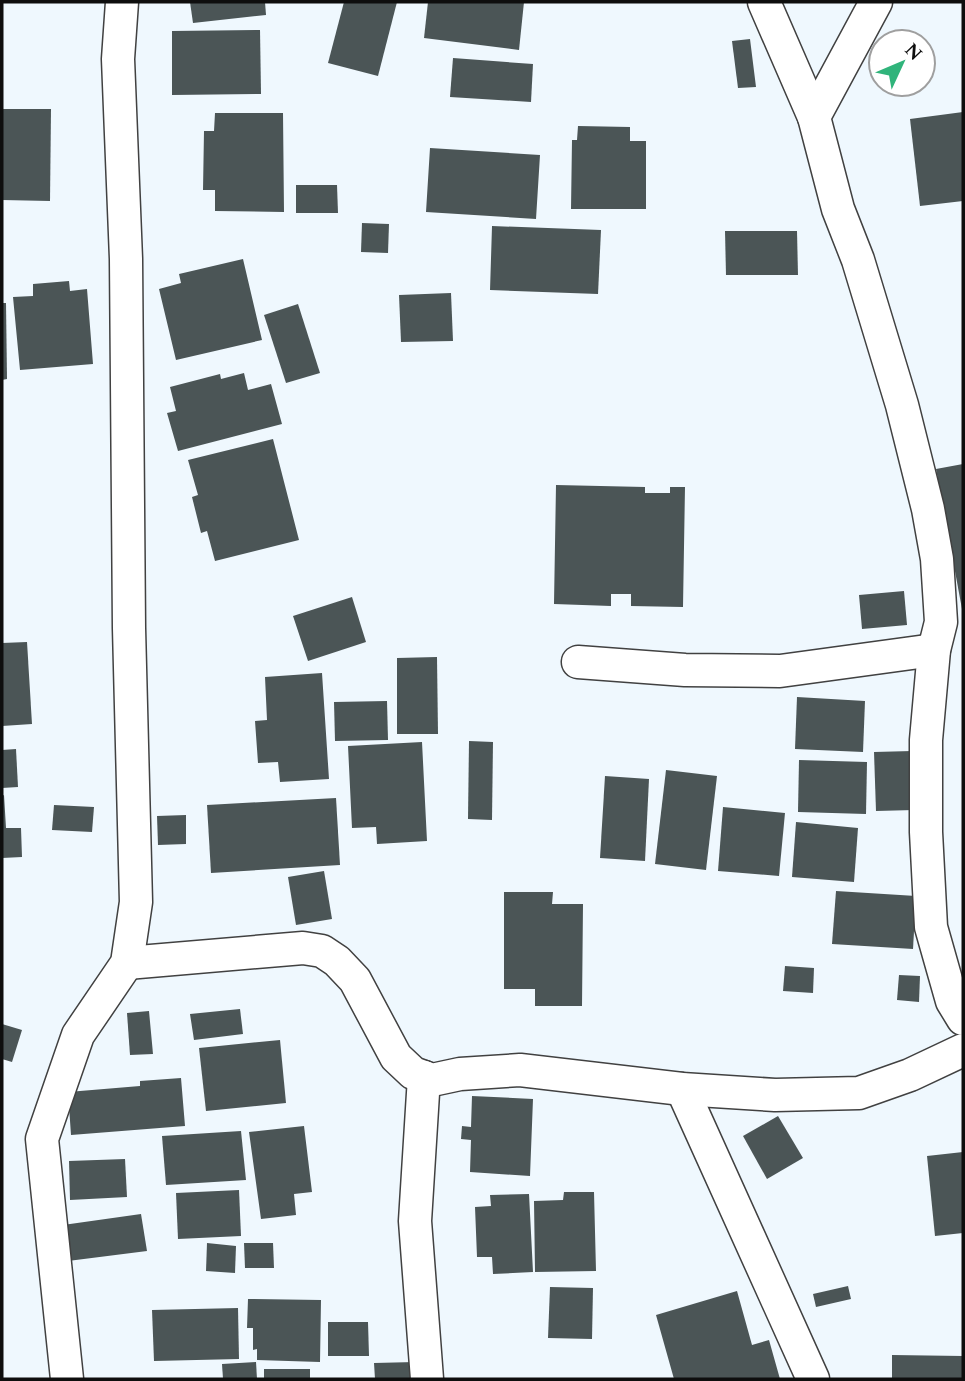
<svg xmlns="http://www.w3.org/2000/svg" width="965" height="1381" font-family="Spectral,serif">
  <rect width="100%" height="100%" fill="#eff8fe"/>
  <g fill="#4b5556">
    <polygon points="190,2 265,2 266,15 193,23"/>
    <polygon points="344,2 397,2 378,76 328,63"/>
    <polygon points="428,2 524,2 519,50 424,38"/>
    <polygon points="260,30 261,94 172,95 172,31"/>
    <polygon points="750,39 756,87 738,88 732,41"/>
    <polygon points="453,58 533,64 531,102 450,97"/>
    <polygon points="2,109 51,109 50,201 2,200"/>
    <polygon points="963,112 963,201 920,206 910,119"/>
    <polygon points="215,113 283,113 284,212 215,211 215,190 203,190 204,131 214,131"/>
    <polygon points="578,126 630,127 630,141 646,141 646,209 571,209 572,140 577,140"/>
    <polygon points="430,148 540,155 536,219 426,212"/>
    <polygon points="296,185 337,185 338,213 296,213"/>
    <polygon points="362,223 389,224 388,253 361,252"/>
    <polygon points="492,226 601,230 598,294 490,290"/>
    <polygon points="725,231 797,231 798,275 726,275"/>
    <polygon points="243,259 262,340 176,360 159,289 181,283 179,274"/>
    <polygon points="69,281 70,291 87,289 93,364 20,370 13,297 33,296 33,284"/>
    <polygon points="451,293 453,341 401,342 399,295"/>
    <polygon points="2,303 6,303 7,379 2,380"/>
    <polygon points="298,304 320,373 286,383 264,315"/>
    <polygon points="244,373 248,390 271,384 282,424 178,451 167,413 176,411 170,387 220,374 221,379"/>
    <polygon points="273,439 299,540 215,561 207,531 201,533 192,497 198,495 188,460"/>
    <polygon points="963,464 963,609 962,609 936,469"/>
    <polygon points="556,485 645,487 645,493 670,493 670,487 685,487 683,607 631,606 631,594 611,594 611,606 554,604"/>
    <polygon points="904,591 907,625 862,629 859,595"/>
    <polygon points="352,597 366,642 308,661 293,616"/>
    <polygon points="27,642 32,724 2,726 2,643"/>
    <polygon points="437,657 438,734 397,734 397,658"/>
    <polygon points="322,673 329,779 280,782 278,762 258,763 255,721 267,720 265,677"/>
    <polygon points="797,697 865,701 863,752 795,749"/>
    <polygon points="387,701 388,740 335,741 334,702"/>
    <polygon points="469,741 493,742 492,820 468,819"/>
    <polygon points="422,742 427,841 377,844 376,827 352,828 348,746"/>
    <polygon points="16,749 18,787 2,788 2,750"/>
    <polygon points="912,751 914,810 876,811 874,752"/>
    <polygon points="799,760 867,762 866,814 798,812"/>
    <polygon points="666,770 717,776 706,870 655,864"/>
    <polygon points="605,776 649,779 645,861 600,858"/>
    <polygon points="4,795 6,828 21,828 22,857 2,858 2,796"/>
    <polygon points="336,798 340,865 211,873 207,805"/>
    <polygon points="54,805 94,807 92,832 52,830"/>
    <polygon points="723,807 785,813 779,876 718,871"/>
    <polygon points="186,815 186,844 158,845 157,816"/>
    <polygon points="796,822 858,828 854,882 792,877"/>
    <polygon points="324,871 332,919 296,925 288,877"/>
    <polygon points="836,891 916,896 913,949 832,944"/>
    <polygon points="504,892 553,892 552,904 583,904 582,1006 535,1006 535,989 504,989"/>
    <polygon points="785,966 814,968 813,993 783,991"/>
    <polygon points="899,975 920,976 919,1002 897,1000"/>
    <polygon points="240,1009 243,1034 194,1040 190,1014"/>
    <polygon points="149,1011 153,1054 130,1055 127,1013"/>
    <polygon points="2,1024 22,1030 12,1062 2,1059"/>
    <polygon points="280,1040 286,1103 206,1111 199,1048"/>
    <polygon points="181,1078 185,1126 71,1135 68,1092 140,1086 140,1081"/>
    <polygon points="472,1096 533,1099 530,1176 470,1172 471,1140 461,1139 462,1126 471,1127"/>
    <polygon points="778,1116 803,1158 767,1179 743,1136"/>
    <polygon points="304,1126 312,1192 294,1194 296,1215 261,1219 249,1132"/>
    <polygon points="241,1131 246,1180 166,1185 162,1136"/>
    <polygon points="963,1152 963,1233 935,1236 927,1156"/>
    <polygon points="125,1159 127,1197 70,1200 69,1161"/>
    <polygon points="239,1190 241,1236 178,1239 176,1193"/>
    <polygon points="564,1192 594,1192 596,1271 535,1272 534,1201 563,1200"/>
    <polygon points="529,1194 533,1272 493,1274 492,1257 477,1257 475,1207 491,1206 490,1195"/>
    <polygon points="141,1214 147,1251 68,1261 63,1225"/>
    <polygon points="207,1243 236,1246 235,1273 206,1271"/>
    <polygon points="244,1243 273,1243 274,1268 245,1268"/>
    <polygon points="848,1286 851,1299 816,1307 813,1294"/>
    <polygon points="550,1287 593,1288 592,1339 548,1338"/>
    <polygon points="737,1291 752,1345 769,1340 780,1379 674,1379 656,1315"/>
    <polygon points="248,1299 321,1300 320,1362 257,1360 257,1349 253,1350 253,1328 247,1328"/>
    <polygon points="238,1308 239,1359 154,1361 152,1310"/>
    <polygon points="328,1322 368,1322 369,1356 328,1356"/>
    <polygon points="892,1355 963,1356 963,1379 892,1379"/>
    <polygon points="256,1362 257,1379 223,1379 222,1364"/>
    <polygon points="415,1362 415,1379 375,1379 374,1363"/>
    <rect x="264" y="1369" width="46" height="10"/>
  </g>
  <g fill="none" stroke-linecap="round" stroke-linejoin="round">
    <g stroke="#414141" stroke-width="35">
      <g id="minor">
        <polyline points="764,2 814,117"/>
        <polyline points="876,2 814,117 838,209 858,260 902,405 928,509 937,559 941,622 934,650 926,740 926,832 931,927 952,1001 963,1019"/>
        <polyline points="578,662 685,670 780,671 934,650"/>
        <polyline points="127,963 303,948 322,951 337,961 355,980 396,1057 413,1073 432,1080 460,1074 520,1070 682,1089 775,1095 859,1093 910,1075 963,1050"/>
        <polyline points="424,1077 415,1221 427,1379"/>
        <polyline points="682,1089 813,1379"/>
        <polyline points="67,1379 42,1139 78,1035 127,963 136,902 129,628 126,259 118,59 122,2"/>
      </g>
    </g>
    <use href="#minor" stroke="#fff" stroke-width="32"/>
  </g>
  <rect width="965" height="1381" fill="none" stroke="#0e0e0e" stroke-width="7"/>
  <g transform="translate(902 63) rotate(46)"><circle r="33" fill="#ffffff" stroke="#9f9f9f" stroke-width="2"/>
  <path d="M0-5L12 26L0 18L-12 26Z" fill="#30b47b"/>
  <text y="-10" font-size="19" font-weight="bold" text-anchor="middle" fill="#0e0e0e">N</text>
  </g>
</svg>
